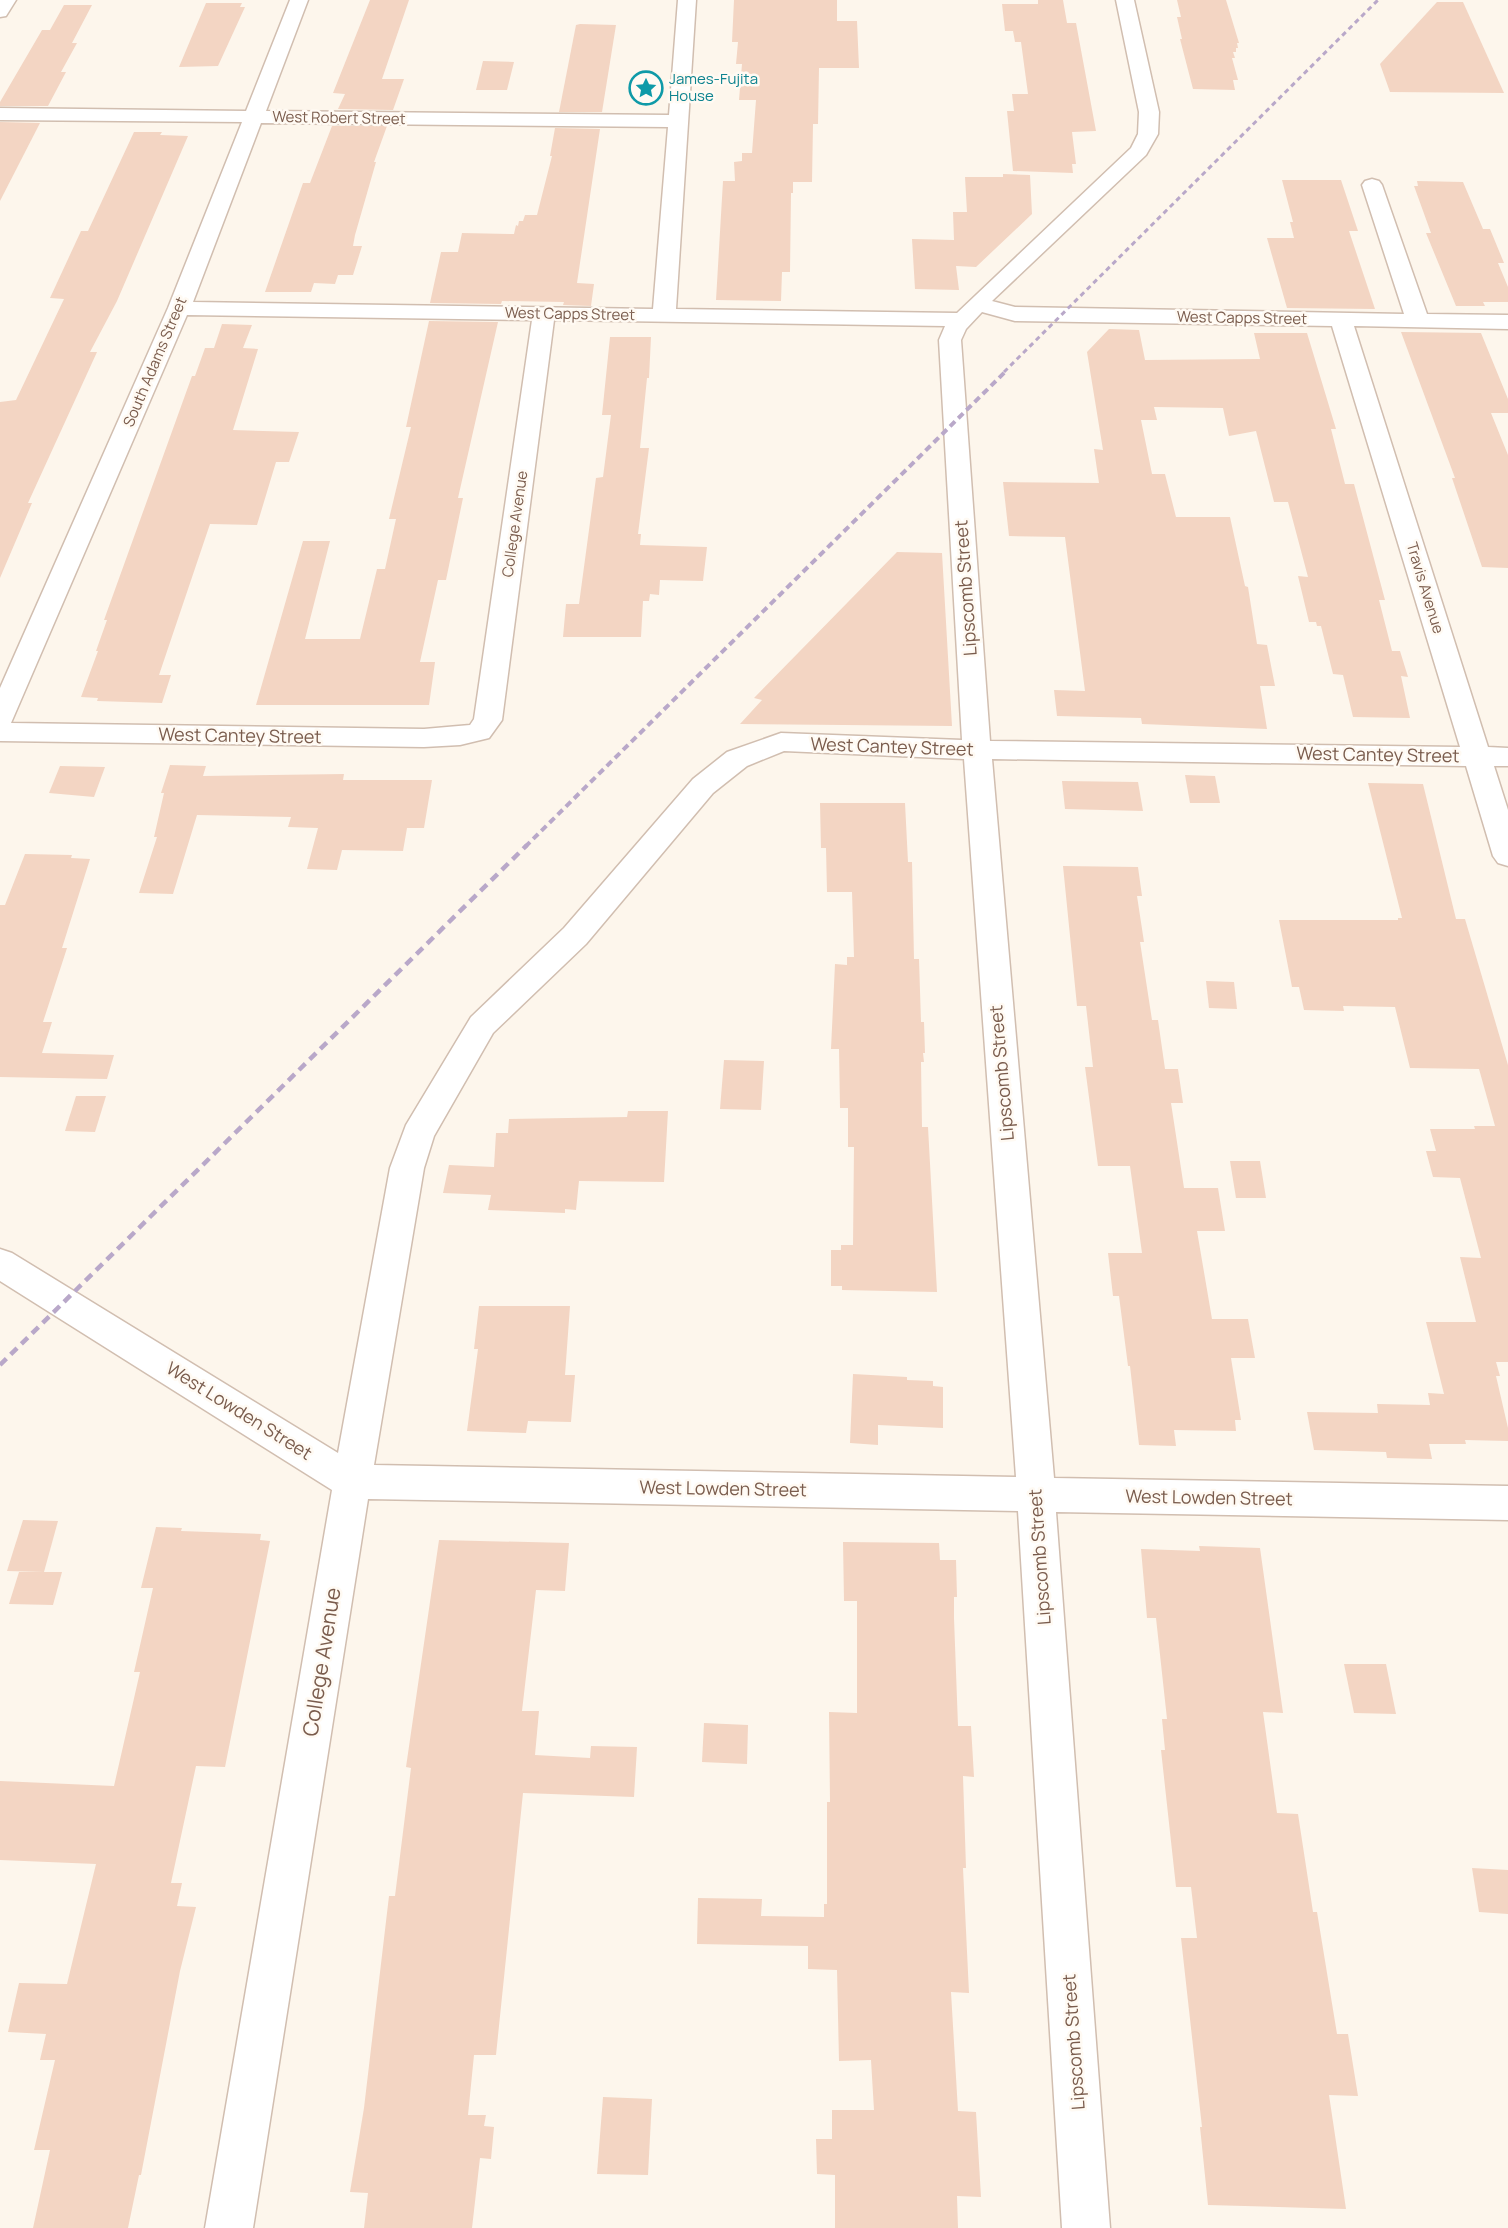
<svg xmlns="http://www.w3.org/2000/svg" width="1508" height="2228" font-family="Manrope,sans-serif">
  <rect width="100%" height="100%" fill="#fdf6ec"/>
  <g fill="#f3d5c3">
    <polygon points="370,0 409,0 382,79 404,79 393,110 338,109 345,94 333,93"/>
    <polygon points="734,0 837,0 837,21 857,21 859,68 819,68 818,124 813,124 812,182 793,182 793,193 791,193 790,272 782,272 781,301 716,300 723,181 735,181 734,162 742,161 742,153 752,153 756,100 739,100 742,64 736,64 738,42 732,42"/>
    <polygon points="1038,0 1063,0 1067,23 1076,23 1096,131 1072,132 1076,164 1072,164 1073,173 1013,171 1007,111 1014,111 1012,94 1028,94 1021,42 1015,42 1013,31 1005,31 1002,4 1038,4"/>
    <polygon points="1177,0 1226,0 1239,43 1237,43 1238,48 1236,48 1236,52 1233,52 1235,58 1232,58 1238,80 1233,80 1235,90 1193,89 1180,39 1182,39 1177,17 1181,17"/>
    <polygon points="1437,2 1463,2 1504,93 1390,92 1380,64"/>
    <polygon points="206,3 242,3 240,7 245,7 218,66 179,67"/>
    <polygon points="64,5 92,5 72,43 77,43 61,72 66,72 48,106 0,106 0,102 42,30 50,30"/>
    <polygon points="580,24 616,25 602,112 559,112 576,25"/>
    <polygon points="483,61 514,62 507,90 476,90"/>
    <polygon points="0,122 40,123 0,201"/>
    <polygon points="332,126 387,126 374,162 376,162 355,235 353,246 362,246 353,275 338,275 335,284 314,283 311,292 265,292 303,183 310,183"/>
    <polygon points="555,128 600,129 577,283 594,284 591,306 563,305 564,302 502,301 501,304 430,303 441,252 458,252 462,233 514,234 516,225 518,226 519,221 523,221 525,215 537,215 552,156 550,156"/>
    <polygon points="134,132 162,132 160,135 188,136 117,301 90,352 97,352 28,503 32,503 0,578 0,402 16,400 64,299 50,298 81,231 88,231"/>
    <polygon points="1003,174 1030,175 1032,214 976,267 956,266 959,290 915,289 912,239 954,240 953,212 967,212 965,177 1003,177"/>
    <polygon points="1282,180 1341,180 1358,231 1349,231 1375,309 1287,308 1267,238 1294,238 1290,222 1293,222"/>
    <polygon points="1417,181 1463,182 1483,229 1490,229 1504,263 1498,263 1508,287 1508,302 1483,302 1485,306 1456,306 1426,233 1431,233 1414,186 1418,186"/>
    <polygon points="429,321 498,322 458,498 463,498 446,580 438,580 420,662 435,662 429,705 256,705 303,541 330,541 305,639 360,639 377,569 385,569 396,519 389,519 411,427 406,427"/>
    <polygon points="222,324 252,325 243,348 258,349 233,430 299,432 289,462 276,462 257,525 210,524 159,675 171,675 162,703 97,701 98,698 81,697 98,651 96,651 107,620 104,620 192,376 195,376 205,348 214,348"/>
    <polygon points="1109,329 1139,330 1145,360 1260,359 1254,333 1307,333 1336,429 1331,429 1345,484 1354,484 1385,600 1379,600 1392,651 1400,651 1408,677 1401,676 1410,718 1353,717 1343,675 1333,674 1321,626 1317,626 1316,622 1309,622 1298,576 1308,577 1288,502 1274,502 1256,431 1229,436 1223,408 1154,407 1157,420 1141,420 1152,474 1165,474 1176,517 1230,517 1245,586 1248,587 1257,644 1267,645 1275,686 1260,686 1267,729 1142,724 1141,718 1057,716 1054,690 1085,691 1065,537 1009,536 1003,482 1099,483 1094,449 1103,450 1087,352"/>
    <polygon points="1401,332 1481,333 1508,399 1508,413 1491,413 1508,455 1508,568 1482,567 1452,478 1455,478"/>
    <polygon points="610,337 651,337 649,378 647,378 640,448 649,448 638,534 641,534 640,545 707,547 703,581 660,580 659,595 650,594 649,601 643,601 641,637 563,637 566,604 579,604 596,478 603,477 611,415 602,415"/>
    <polygon points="897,552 942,553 952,726 740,724 762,700 754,698"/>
    <polygon points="170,765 206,766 203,776 344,774 343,780 432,780 424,828 407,828 403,851 342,850 337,870 307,869 318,828 288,827 291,817 197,815 173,894 139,893 157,837 154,837 164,793 161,793"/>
    <polygon points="60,766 105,767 94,797 49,793"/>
    <polygon points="1185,775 1215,776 1220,803 1190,803"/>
    <polygon points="1062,781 1138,782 1143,811 1065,809"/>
    <polygon points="1368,783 1423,784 1456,919 1465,919 1508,1065 1508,1362 1496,1362 1500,1376 1496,1376 1508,1428 1508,1441 1465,1440 1466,1444 1429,1444 1432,1459 1387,1458 1386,1452 1314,1450 1307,1412 1378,1413 1377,1404 1430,1405 1428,1393 1444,1394 1426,1322 1476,1322 1460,1257 1481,1258 1460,1178 1433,1177 1426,1151 1436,1151 1430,1129 1475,1129 1474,1126 1495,1126 1479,1069 1410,1068 1395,1007 1343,1006 1344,1011 1304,1010 1299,987 1292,987 1279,920 1398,920 1398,918 1402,918"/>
    <polygon points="820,803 905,803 908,862 912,862 914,959 919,959 921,1022 924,1022 925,1053 923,1053 924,1062 921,1062 922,1127 928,1127 937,1292 842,1290 842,1286 831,1286 831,1250 841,1250 841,1245 853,1245 854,1147 848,1147 848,1108 840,1108 839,1049 831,1049 835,964 847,965 847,957 854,957 852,892 827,892 826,848 821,848"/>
    <polygon points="25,854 72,855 71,858 90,859 62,948 67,948 43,1022 52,1022 42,1053 114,1055 107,1079 0,1077 0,905 5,905"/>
    <polygon points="1063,866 1138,867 1142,896 1137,896 1144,942 1140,942 1152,1020 1158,1020 1165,1069 1178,1069 1183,1103 1171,1103 1184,1188 1218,1188 1225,1231 1197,1231 1212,1319 1248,1319 1255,1358 1231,1358 1241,1420 1235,1420 1236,1431 1174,1430 1176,1446 1139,1445 1130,1366 1128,1366 1119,1296 1113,1296 1108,1253 1142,1253 1130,1166 1098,1166 1085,1067 1093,1067 1086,1006 1077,1006"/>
    <polygon points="1206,981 1234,982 1237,1009 1209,1008"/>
    <polygon points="724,1060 764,1061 761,1110 720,1109"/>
    <polygon points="76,1096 106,1096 95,1132 65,1131"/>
    <polygon points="628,1111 668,1111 664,1182 579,1181 576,1210 565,1209 565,1213 488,1210 491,1195 443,1193 449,1165 494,1167 496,1133 508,1133 509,1119 627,1117"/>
    <polygon points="1230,1161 1260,1161 1266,1198 1236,1198"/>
    <polygon points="479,1306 570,1306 565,1375 575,1375 571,1422 528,1421 526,1433 467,1431 478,1349 474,1349"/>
    <polygon points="853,1374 907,1377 907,1380 933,1381 933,1386 943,1387 943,1428 878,1425 878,1445 850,1443"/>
    <polygon points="23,1520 58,1521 44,1572 7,1571"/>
    <polygon points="156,1527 182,1528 181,1531 261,1534 260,1540 270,1541 225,1767 196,1766 171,1883 182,1883 177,1906 196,1907 180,1971 141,2175 139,2175 128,2228 33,2228 50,2150 34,2150 55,2060 40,2060 46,2034 8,2032 19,1983 67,1984 96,1864 0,1860 0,1781 114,1786 140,1672 134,1672 153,1588 141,1588"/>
    <polygon points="439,1540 569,1543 565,1591 536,1590 522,1711 539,1711 535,1755 590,1758 591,1746 637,1747 634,1797 523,1793 496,2055 474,2055 468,2115 486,2115 484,2126 494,2127 491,2159 480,2158 472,2228 364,2228 368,2193 350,2192 364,2108 389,1896 395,1896 411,1768 406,1767"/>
    <polygon points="843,1542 939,1543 940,1560 956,1560 957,1597 954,1597 954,1618 958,1726 971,1726 974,1777 963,1776 966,1868 963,1868 969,1993 951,1992 958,2111 976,2112 981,2197 957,2196 958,2228 835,2228 835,2175 817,2174 816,2139 832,2139 832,2110 874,2110 871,2060 839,2061 837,1970 808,1969 808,1946 697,1944 698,1898 762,1899 761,1916 824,1917 824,1904 827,1904 827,1802 830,1802 829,1712 857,1713 857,1601 844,1601"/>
    <polygon points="1199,1546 1260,1548 1283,1713 1263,1712 1277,1813 1298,1814 1313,1912 1317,1912 1337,2034 1348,2034 1358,2096 1329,2095 1346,2209 1208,2205 1200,2127 1202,2127 1181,1938 1197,1938 1191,1887 1176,1887 1161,1750 1165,1750 1162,1719 1167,1719 1156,1618 1147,1618 1141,1549 1200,1551"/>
    <polygon points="19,1572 62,1572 53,1605 9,1604"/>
    <polygon points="1344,1664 1386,1664 1396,1714 1354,1713"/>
    <polygon points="704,1723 748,1725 747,1764 702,1762"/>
    <polygon points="1472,1868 1508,1870 1508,1914 1479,1912"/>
    <polygon points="603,2097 652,2099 648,2175 597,2174"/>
  </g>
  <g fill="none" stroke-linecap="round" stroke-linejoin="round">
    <g stroke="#d1beb0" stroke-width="3">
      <g id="minor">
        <polygon points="0,0 16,0 6,16 0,17"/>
        <path d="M290 0H308L266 111 669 115 678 0H696L676 309 957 313 1131 148 1138 134 1139 112 1116 0H1134L1159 112 1158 134 1146 155 992 301 1015 307 1404 314 1362 185 1365 181 1372 179 1379 181 1382 185 1427 314 1508 315V329L1354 326 1488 747 1508 748V766H1494L1508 810V866L1498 863 1493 856 1466 766 992 759 1054 1478 1508 1486V1520L1056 1512 1110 2228H1062L1018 1511 368 1499 253 2228H205L332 1490 0 1281V1249L12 1253 338 1453 390 1168 406 1125 471 1017 564 928 693 779 727 752 781 733 962 740 939 340 945 326 554 320 502 720 489 738 460 745 424 747 0 741V688L168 308 242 122 0 120V108L246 111ZM261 123 668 127 653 309 193 302ZM982 312 1015 321 1332 326 1460 747 990 741 961 340 966 329ZM187 315 532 320 474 719 470 725 424 729 11 723ZM784 751 964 759 1016 1477 374 1465 424 1168 434 1136 493 1033 586 944 713 793 747 766Z"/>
      </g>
    </g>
    <use href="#minor" fill="#fff" fill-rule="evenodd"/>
    <polyline stroke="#b9a8c9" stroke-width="3" stroke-dasharray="5 4" stroke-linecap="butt" points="1004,372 1378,0"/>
    <polyline stroke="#b9a8c9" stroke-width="4" stroke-dasharray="7 4.5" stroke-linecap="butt" points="525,847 1006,371"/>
    <polyline stroke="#b9a8c9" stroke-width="4.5" stroke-dasharray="9 6" stroke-linecap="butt" points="0,1365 527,845"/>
  </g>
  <defs>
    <g id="sight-ring" transform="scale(1.725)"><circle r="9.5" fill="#fffaf3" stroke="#0f9aa8" stroke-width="1.5"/><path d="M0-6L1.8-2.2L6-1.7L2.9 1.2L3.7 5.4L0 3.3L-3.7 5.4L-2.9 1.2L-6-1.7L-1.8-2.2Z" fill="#0f9aa8"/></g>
  </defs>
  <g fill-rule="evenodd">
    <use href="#sight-ring" x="646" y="88"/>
  </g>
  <g text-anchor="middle" stroke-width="5" stroke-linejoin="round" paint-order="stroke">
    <g font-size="15" fill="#0d838f" stroke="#fffaf3" text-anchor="start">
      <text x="669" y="84">James-Fujita<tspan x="669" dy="17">House</tspan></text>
    </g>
    <g font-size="15" fill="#7a5c4d" stroke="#fffaf3">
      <text transform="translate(339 118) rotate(1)" y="5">West Robert Street</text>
      <text transform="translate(570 314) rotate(1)" y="5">West Capps Street</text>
      <text transform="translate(1242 318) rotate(1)" y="5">West Capps Street</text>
      <text transform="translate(155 362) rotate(-67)" y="5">South Adams Street</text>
      <text transform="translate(515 524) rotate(-82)" y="5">College Avenue</text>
      <text transform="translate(1425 588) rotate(73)" y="5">Travis Avenue</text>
    </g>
    <g font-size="18" fill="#7a5c4d" stroke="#fffaf3">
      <text transform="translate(966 588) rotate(-94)" y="6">Lipscomb Street</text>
      <text transform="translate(240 736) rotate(1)" y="6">West Cantey Street</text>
      <text transform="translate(892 747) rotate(2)" y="6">West Cantey Street</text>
      <text transform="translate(1378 755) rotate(1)" y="6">West Cantey Street</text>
      <text transform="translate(1002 1073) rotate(-95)" y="6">Lipscomb Street</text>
      <text transform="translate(239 1411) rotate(32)" y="6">West Lowden Street</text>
      <text transform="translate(723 1489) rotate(1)" y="6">West Lowden Street</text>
      <text transform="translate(1209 1498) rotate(1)" y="6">West Lowden Street</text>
      <text transform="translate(1040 1557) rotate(-94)" y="6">Lipscomb Street</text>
      <text transform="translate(1074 2042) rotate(-94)" y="6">Lipscomb Street</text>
    </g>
    <g font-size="21" fill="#7a5c4d" stroke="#fffaf3">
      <text transform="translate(322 1662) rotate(-81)" y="7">College Avenue</text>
    </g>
  </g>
</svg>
